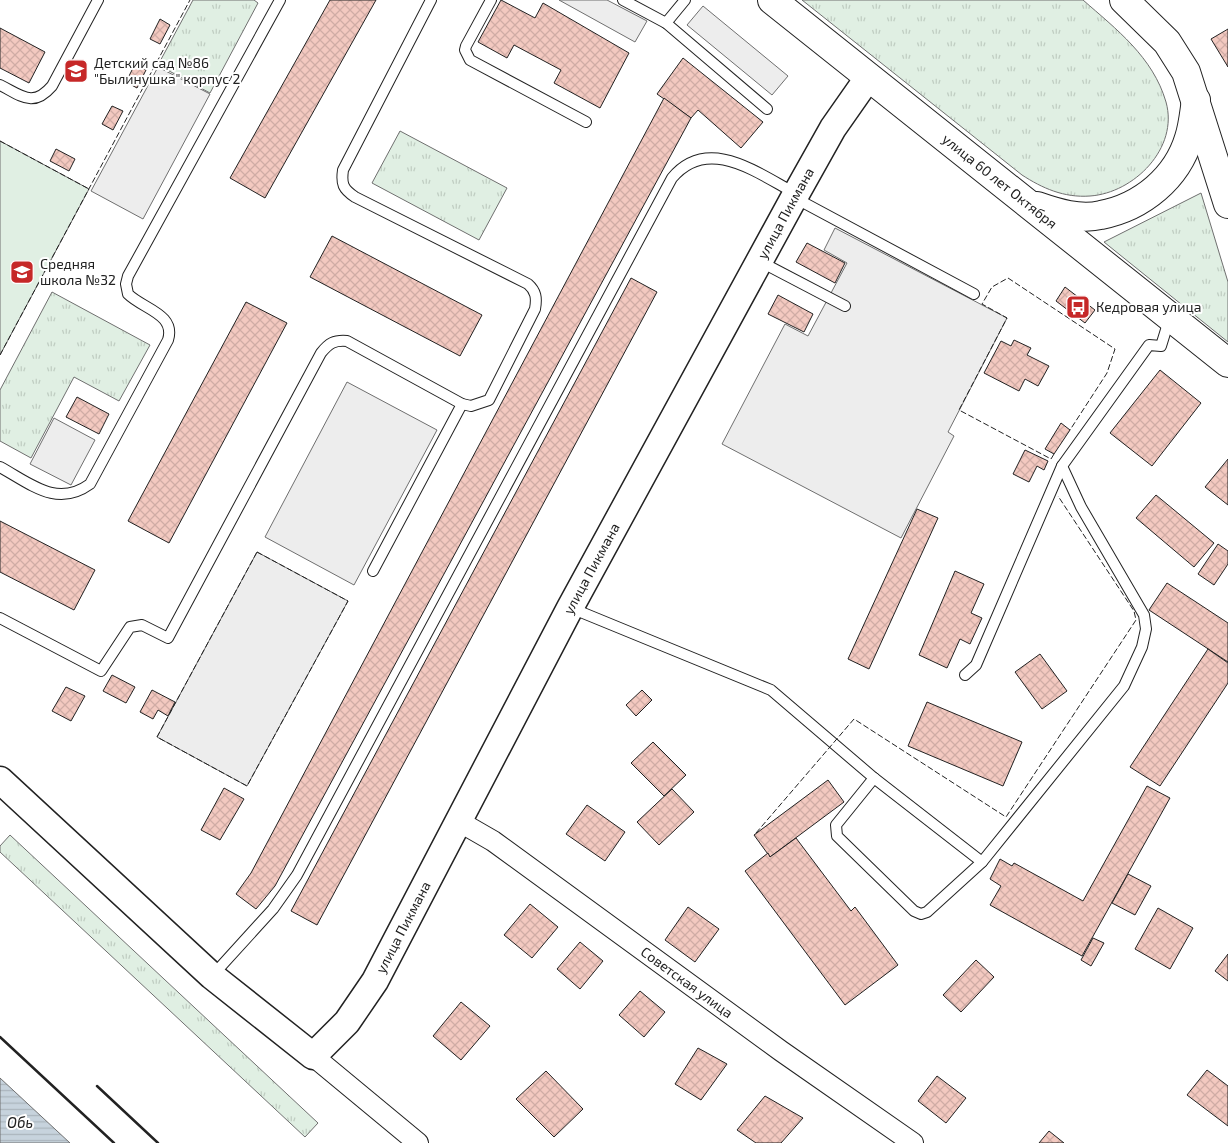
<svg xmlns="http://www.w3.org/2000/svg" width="1228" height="1143" font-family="'Exo 2',sans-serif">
  <defs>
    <pattern id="grass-tufts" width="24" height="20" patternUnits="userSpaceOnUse" patternTransform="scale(1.25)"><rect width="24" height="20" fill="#e0efe3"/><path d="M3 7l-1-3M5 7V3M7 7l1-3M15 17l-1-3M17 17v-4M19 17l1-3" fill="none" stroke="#c0cdc2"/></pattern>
    <pattern id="water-rules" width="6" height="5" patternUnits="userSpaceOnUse" patternTransform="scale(1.25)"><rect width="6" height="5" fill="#c7d3dd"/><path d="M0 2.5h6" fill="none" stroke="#abb5bd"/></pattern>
    <pattern id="building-cross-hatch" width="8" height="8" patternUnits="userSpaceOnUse" patternTransform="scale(1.25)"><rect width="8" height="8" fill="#f3c9c0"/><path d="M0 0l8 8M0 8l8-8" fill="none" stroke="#d0aca5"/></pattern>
  </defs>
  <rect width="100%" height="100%" fill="#fff"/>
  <g fill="url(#grass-tufts)" stroke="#6f6f6f">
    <polygon points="193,0 254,0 258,3 210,93 158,65"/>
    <path d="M802 0H1083C1116 29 1153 57 1166 102 1179 148 1134 193 1090 196 1064 198 1042 188 1022 175Z"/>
    <polygon points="400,131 507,188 479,240 372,183"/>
    <polygon points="1201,193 1228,282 1228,342 1104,242"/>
    <polygon points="52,292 150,345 119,401 74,377 31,458 0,441 0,390"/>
    <polygon points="10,835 318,1123 305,1137 0,852 0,846"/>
  </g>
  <polygon fill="#e0efe3" stroke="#6f6f6f" points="0,141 89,189 0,355"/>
  <g fill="#ededed" stroke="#6f6f6f">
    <polygon points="559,0 607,0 647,21 635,42"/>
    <polygon points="703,6 788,76 772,95 687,25"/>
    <polygon points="158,67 210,94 143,219 91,191"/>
    <polygon points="835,228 1007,318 948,432 954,436 901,538 722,444 785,324 808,336 847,263 824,250"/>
    <polygon points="347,382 437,430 354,585 265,537"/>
    <polygon points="54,418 95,440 71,485 30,464"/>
    <polygon points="257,552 348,601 247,786 157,737"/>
  </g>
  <polygon fill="url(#water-rules)" stroke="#6f6f6f" points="0,1078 70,1143 0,1143"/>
  <g fill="url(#building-cross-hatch)" stroke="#222">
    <polygon points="330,0 376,0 265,198 230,178"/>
    <polygon points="501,0 535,18 543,3 629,53 600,108 554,83 561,70 514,45 507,58 478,42"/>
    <polygon points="160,19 170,25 160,44 150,39"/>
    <polygon points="0,28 45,52 29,83 0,68"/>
    <polygon points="1228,29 1228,67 1211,39"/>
    <polygon points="683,58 763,122 741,148 698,110 691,118 657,94"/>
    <polygon points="135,64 146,70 137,88 126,82"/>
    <polygon points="664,98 691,118 275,886 256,909 236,894 251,873"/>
    <polygon points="112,106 123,111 113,130 102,124"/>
    <polygon points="56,149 75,159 69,171 50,161"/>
    <polygon points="332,236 482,315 460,356 310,277"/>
    <polygon points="807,243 845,263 835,283 796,262"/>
    <polygon points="631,278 657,292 317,925 291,911"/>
    <polygon points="1065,287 1095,310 1085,323 1056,301"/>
    <polygon points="778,295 813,314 804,332 768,314"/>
    <polygon points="246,302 287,323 169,543 128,521"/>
    <polygon points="1014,340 1031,348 1027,355 1049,366 1038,386 1025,379 1019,391 984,373 1001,341 1011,346"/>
    <polygon points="1160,370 1201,403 1152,466 1110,433"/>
    <polygon points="77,397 109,414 99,434 66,417"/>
    <polygon points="1061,423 1070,430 1054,454 1045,449"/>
    <polygon points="1025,450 1048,461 1044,470 1037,466 1029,482 1013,474"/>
    <polygon points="1228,459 1228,505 1205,487"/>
    <polygon points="1156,495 1214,543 1194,567 1136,518"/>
    <polygon points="917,509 938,518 869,669 848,659"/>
    <polygon points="0,521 95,570 74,610 0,572"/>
    <polygon points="1218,544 1228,551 1228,564 1214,585 1198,574"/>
    <polygon points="955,571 984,584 971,613 982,618 970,644 960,639 947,668 919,655"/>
    <polygon points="1167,583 1228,623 1228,662 1149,610"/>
    <polygon points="1208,649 1228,663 1228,683 1160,786 1130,767"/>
    <polygon points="1040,654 1067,691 1042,709 1015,672"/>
    <polygon points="112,675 135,687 126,703 103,691"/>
    <polygon points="66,687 85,696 71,721 52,711"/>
    <polygon points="152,690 175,702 168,716 158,710 153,719 140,712"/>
    <polygon points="642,690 652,700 636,716 626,705"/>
    <polygon points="927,702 1022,742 1003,786 908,746"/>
    <polygon points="653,742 686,775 664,796 631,763"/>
    <polygon points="828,780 844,802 770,857 754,835"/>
    <polygon points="1147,786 1170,798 1082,956 990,905 1001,886 990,879 1000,859 1012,866 1014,863 1083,901"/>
    <polygon points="224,788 244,799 220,840 201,830"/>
    <polygon points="672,789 694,812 659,845 637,822"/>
    <polygon points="587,805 625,832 605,861 566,834"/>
    <polygon points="796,838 851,911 855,907 898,965 845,1005 745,871 768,853 770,857"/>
    <polygon points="1128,874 1151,886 1135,915 1112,903"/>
    <polygon points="530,904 558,927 532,958 504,935"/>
    <polygon points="688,907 719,929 695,962 665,940"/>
    <polygon points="1158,908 1193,928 1170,969 1135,949"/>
    <polygon points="1093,938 1104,943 1091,966 1081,960"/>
    <polygon points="580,942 603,961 580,989 557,969"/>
    <polygon points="1228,954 1228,981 1215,971"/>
    <polygon points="976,960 994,977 961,1012 943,995"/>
    <polygon points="640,991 665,1012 644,1037 619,1015"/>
    <polygon points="461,1002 490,1026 461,1060 433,1036"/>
    <polygon points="698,1048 727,1064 701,1100 675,1084"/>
    <polygon points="1207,1070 1228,1086 1228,1126 1187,1095"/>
    <polygon points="546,1071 583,1109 554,1137 516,1099"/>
    <polygon points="937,1076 966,1098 946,1123 918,1101"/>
    <polygon points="765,1096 803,1118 781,1143 756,1143 737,1130"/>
    <polygon points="1049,1131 1064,1143 1039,1143"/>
  </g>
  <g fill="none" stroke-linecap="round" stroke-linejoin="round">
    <g stroke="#222" stroke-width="12">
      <g id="service">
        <polyline points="491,0 466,46 465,50 470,60 586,122"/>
        <polyline points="623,0 666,23 767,109"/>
        <polyline points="666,23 685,0"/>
        <path d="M0 85C22 96 33 108 52 86L98 0"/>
        <polyline points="795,198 974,294"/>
        <polyline points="759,261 845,306"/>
        <path d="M0 467C31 484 57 508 90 484L168 340C176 314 143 309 128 294L126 284 128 276 280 0"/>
        <polyline points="373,571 462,404"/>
        <polyline points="571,608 771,690 874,778 982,862"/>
        <path d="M0 618 101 671 130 627 142 625 168 638 321 353C329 343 334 340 347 341L462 404 471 406 489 400 535 309C537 298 536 291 528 284L355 197C343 189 341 184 343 170L431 0"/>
        <polyline points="965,675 976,665 1062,466 1149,345 1161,346 1169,320"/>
        <polyline points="874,778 836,825 837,836 914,911 921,914 927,912 982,862 1124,686 1142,647 1146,629 1144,615 1081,507 1062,466"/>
        <path d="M213 975 273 909 297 875 672 178C708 135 757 173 795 193"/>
      </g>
    </g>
    <g stroke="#222" stroke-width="22">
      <g id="minor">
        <path id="s1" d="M460 822 493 841 781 1051 913 1143"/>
        <polyline points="313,1056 418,1143"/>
      </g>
    </g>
    <g stroke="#222" stroke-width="29">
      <g id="tertiary">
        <path id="s2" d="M0 780 212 976 313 1056 347 1022 375 981 570 608 796 194 833 128 868 78"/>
      </g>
    </g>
    <g stroke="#222" stroke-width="30">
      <g id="secondary">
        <path id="s3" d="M772 0 1228 363"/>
        <polyline points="1124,0 1167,42 1186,72 1228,204"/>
        <path d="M1037 206C1057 213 1080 220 1101 215 1142 207 1177 178 1189 138 1193 126 1194 113 1196 100"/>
      </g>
    </g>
    <use href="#service" stroke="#fff" stroke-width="10"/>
    <use href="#minor" stroke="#fff" stroke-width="20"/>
    <use href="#tertiary" stroke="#fff" stroke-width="26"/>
    <use href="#secondary" stroke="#fff" stroke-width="28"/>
    <g stroke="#222" stroke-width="1" stroke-dasharray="6 2.5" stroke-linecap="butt">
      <polyline points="0,141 89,189"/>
      <polyline points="0,355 190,0"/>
      <polyline points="1054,454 1051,459 959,410 1007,318 982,304 992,287 1008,278 1115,349 1107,373 1070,430"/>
      <polygon points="257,552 348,601 247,786 157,737"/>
      <polyline points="756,833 854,719 1006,817 1136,620 1134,611 1058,496"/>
    </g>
    <g stroke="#222" stroke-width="2.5">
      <polyline points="0,1037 114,1143"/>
      <polyline points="97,1086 158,1143"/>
    </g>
  </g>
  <defs>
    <g id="school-square" transform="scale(1.25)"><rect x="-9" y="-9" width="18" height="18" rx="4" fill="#c62828" stroke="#fff"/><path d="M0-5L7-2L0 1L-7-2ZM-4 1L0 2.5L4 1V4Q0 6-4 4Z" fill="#fff"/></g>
    <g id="bus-square" transform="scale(1.25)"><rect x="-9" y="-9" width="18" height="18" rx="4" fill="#c62828" stroke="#fff"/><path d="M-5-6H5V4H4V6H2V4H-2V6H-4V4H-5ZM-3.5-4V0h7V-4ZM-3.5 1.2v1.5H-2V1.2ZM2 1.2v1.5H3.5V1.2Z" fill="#fff"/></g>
  </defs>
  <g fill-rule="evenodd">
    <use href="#school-square" x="76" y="71"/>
    <use href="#school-square" x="22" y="272"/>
    <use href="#bus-square" x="1078" y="307"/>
  </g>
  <g text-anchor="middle" stroke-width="4" stroke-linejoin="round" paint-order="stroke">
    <g font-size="14" fill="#222" stroke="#fff" text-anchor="start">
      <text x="94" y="68">Детский сад №86<tspan x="94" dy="16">"Былинушка" корпус 2</tspan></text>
      <text x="40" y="269">Средняя<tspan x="40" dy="16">школа №32</tspan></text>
      <text x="1096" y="312">Кедровая улица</text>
    </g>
    <g font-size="14" fill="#222" stroke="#fff">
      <text dy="5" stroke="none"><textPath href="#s3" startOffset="291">улица 60 лет Октября</textPath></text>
      <text dy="5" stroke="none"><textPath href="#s2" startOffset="1386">улица Пикмана</textPath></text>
      <text dy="5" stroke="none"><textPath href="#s2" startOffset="981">улица Пикмана</textPath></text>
      <text dy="5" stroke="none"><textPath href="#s2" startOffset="576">улица Пикмана</textPath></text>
      <text dy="5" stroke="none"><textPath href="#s1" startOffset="278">Советская улица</textPath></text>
    </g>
    <g font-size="15" font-style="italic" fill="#222" stroke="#fff">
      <text x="20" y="1128">Обь</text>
    </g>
  </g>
</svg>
